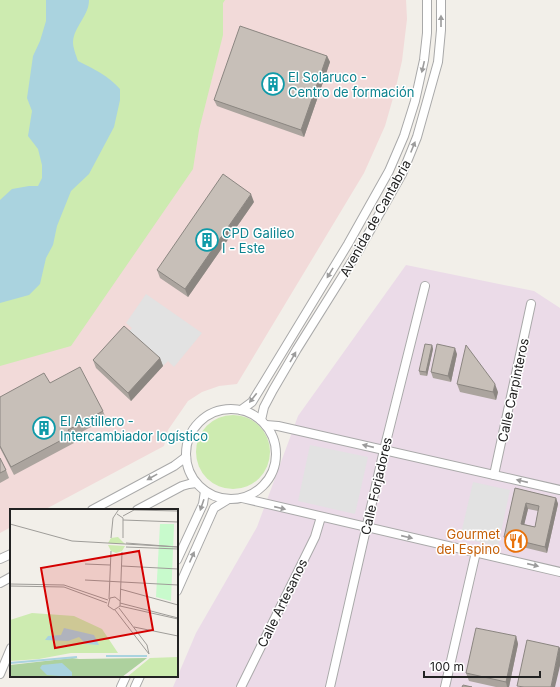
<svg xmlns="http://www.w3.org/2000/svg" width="560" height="687" font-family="Inter,sans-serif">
  <rect width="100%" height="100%" fill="#f2efe9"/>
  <polygon fill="#f2dad9" points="0,0 406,0 407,19 402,61 395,91 385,126 364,173 237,384 219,386 202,392 188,401 168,430 164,446 44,510 11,510 11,527 0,533"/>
  <polygon fill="#ebdbe8" points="406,265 534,291 560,308 560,687 173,687 196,633 257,527 298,416"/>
  <g fill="#cdebb0">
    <polygon points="0,0 225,0 223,3 223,35 199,130 193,169 71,346 0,366"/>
    <circle cx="233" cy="452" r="37"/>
  </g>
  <g fill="#e2e2e2">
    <polygon points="146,294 202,333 174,367 168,361 163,366 127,334 132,328 126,323"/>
    <polygon points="310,445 368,457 355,514 298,501"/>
    <polygon points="473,482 510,490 498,546 460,538"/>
  </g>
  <path fill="#aad3df" d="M46 0H89C89 16 74 26 73 42 73 48 76 55 78 61 94 69 107 75 120 89V100L114 127 89 174 71 191 57 226 53 245 46 258 40 284 29 295 0 303V200L12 189 29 186H38L42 178V165L38 149 28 136 32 111 27 98 33 56 40 41 46 21Z"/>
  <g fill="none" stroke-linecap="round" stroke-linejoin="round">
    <g stroke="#a9a9a9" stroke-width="10">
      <g id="minor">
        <circle cx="231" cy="454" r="45"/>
        <polyline points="241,410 252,402 263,384 348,244 389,171 404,136 415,101 424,60 427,33 427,0"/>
        <polyline points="261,420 264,407 273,390 297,349 359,250 402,174 417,137 438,62 441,30 441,0"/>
        <polyline points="266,425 278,426 560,490"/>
        <polyline points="494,475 531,304"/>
        <polyline points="242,498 560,572"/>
        <polyline points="92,510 174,466 186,457"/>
        <polyline points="137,510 182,486 189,484 196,483"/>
        <polyline points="0,559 11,554"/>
        <polyline points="177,560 203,504 205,491"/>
        <polyline points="0,583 11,577"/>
        <polyline points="177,591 214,508 227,500"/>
        <polyline points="0,674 11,648"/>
        <polyline points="121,687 126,676"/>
        <polyline points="135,687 140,676"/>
        <polyline points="241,687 315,537 321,517"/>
        <polyline points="330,687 384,450 425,286"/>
        <polyline points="445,687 476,552"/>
      </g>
    </g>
    <use href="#minor" stroke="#fff" stroke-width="8"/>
  </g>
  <g fill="#aba49e" fill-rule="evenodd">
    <polygon points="327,56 330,62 304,137 217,106 214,100"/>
    <polygon points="254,202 188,297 160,278 157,270"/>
    <polygon points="432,345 433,349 427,376 420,375 419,371"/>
    <polygon points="457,354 451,382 433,378 431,372"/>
    <polygon points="160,358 163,366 131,401 96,368 93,360"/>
    <polygon points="50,383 103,411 106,419 72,437 74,443 14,475 0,448 0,397"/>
    <polygon points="457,384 498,392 496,400 460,392"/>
    <polygon points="0,458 6,470 9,478 0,483"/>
    <path d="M515 488 556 498 558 504 547 553 506 543 504 537ZM528 509 538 511 535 527 524 524Z"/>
    <polygon points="516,636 518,644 509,687 496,687 469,681 466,673"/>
  </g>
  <g fill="#8b8681">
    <polygon points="327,56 330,62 304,137 301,130"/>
    <polygon points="251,194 254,202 188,297 185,289"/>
    <polygon points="432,345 433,349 427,376 426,372"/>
    <polygon points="455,348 457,354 451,382 448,376"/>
    <polygon points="160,358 163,366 131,401 128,393"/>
    <polygon points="495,384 498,392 496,400 493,392"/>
    <polygon points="556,498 558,504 547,553 545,547"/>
    <polygon points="526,503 528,509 523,530 521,524"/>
    <polygon points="516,636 518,644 509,687 507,687 506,682"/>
    <polygon points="559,647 560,648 560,666 555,687 551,687"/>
  </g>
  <g fill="#c7bfb8" stroke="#8b8681" fill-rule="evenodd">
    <polygon points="240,26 327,56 301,130 214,100"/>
    <polygon points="223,174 251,194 185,289 157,270"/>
    <polygon points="124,326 160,358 128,393 93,360"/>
    <polygon points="425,344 432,345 426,372 419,371"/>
    <polygon points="437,344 455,348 448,376 431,372"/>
    <polygon points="466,345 495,384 493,392 457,384"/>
    <polygon points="80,367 103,411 68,430 71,435 11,467 0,446 0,397 44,373 50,383"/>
    <polygon points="0,458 6,470 0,473"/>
    <path d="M515 488 556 498 545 547 504 537ZM526 503 539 506 535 527 521 524Z"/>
    <polygon points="476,628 516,636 506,682 466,673"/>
    <polygon points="527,640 559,647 551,687 524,687 517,686"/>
    <polygon points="463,685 472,687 462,687"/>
  </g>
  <defs><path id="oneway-solid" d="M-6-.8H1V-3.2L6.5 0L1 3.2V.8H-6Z"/></defs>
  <g fill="#9c9c9c">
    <use href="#oneway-solid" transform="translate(441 21) rotate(-90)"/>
    <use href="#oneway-solid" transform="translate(423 67) rotate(103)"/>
    <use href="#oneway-solid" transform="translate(413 147) rotate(-68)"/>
    <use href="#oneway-solid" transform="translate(330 273) rotate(121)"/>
    <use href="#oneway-solid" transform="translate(293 357) rotate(-60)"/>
    <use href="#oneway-solid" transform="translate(253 398) rotate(128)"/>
    <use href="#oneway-solid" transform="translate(368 446) rotate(-167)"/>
    <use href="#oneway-solid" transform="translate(152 477) rotate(151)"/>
    <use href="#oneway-solid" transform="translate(522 481) rotate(-167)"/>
    <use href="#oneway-solid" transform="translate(202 505) rotate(109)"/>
    <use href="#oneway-solid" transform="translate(280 508) rotate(13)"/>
    <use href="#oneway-solid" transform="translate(407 537) rotate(13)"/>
    <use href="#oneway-solid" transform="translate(192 557) rotate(-66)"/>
    <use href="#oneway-solid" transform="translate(533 565) rotate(13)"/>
  </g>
  <defs>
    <g id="building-ring" transform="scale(1.15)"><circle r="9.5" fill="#fff" stroke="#0f9aa8" stroke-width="1.5"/><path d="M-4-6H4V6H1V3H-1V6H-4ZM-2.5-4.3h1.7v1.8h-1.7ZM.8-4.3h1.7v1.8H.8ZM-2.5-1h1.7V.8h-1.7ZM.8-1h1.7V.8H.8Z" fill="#0f9aa8"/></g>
    <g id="restaurant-ring" transform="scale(1.15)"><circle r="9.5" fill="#fff" stroke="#e8710a" stroke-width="1.5"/><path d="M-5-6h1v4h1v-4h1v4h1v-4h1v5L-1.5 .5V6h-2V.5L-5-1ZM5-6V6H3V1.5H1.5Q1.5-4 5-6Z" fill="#e8710a"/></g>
  </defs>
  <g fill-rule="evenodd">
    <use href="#building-ring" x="273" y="84"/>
    <use href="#building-ring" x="207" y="240"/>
    <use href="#building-ring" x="44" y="428"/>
    <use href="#restaurant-ring" x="516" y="541"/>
  </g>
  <g text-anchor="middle" stroke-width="3" stroke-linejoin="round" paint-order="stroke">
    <g font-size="13" fill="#0d838f" stroke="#fff" text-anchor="start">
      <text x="288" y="82">El Solaruco -<tspan x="288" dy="15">Centro de formación</tspan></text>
      <text x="222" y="238">CPD Galileo<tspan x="222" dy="15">I - Este</tspan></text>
      <text x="60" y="426">El Astillero -<tspan x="60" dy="15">Intercambiador logístico</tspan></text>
    </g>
    <g font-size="13" fill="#222" stroke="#fff">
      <text transform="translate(375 218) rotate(-61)" y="5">Avenida de Cantabria</text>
      <text transform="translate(513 390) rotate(-78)" y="5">Calle Carpinteros</text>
      <text transform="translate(376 486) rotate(-77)" y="5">Calle Forjadores</text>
      <text transform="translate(282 603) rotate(-64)" y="5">Calle Artesanos</text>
    </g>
    <g font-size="13" fill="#c56008" stroke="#fff" text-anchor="end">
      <text x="500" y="539">Gourmet<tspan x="500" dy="15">del Espino</tspan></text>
    </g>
  </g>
  <g transform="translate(10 509)">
    <rect width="168" height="168" fill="#f2efe9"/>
    <path d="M108 28 115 35 98 34 101 29ZM98 36 115 37 112 42 106 44 101 42ZM22 104 64 107 92 120 108 144H61L29 150 0 152V111ZM168 148V168H117L140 149Z" fill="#cdebb0"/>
    <path d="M62 149 69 150 137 149 112 168H0V156Z" fill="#add19e"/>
    <path d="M150 15H164L161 92 146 88Z" fill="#c8facc"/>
    <path d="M54 119 84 126 89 136 76 135 69 128 58 132 35 131 38 127 51 126ZM52 154 62 163V168L37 166 30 159 32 156Z" fill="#aad3df"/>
    <path fill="none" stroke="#aad3df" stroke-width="2" d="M96 147H137M0 154 67 148"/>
    <path fill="none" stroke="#9f9d99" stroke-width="1" d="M107 5 113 9V29M113 7 124 1 168 2M113 11 168 13M0 15 62 32 168 38M101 29 103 9 109 0M116 34 168 38M116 38 168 40M75 55 100 56M112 57 168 60M75 71 168 76M0 75 54 76 98 91M0 77 54 78 97 94M110 80 168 96M99 90 101 42M110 92 105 88 100 89 98 97 104 101 110 97 112 43M110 94 168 109M110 97 168 110M109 99 137 136 139 145M105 101 139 145M124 118 168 127"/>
    <path fill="#d40000" fill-opacity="0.15" stroke="#d40000" stroke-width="2" d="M129 42 143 121 45 139 31 59Z"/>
    <rect width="168" height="168" fill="none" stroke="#222" stroke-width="2"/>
  </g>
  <path d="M424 671v6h116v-6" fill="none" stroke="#222222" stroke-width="2"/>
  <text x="430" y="671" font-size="12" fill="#222222" stroke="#ffffff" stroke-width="3" paint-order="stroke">100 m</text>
</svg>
